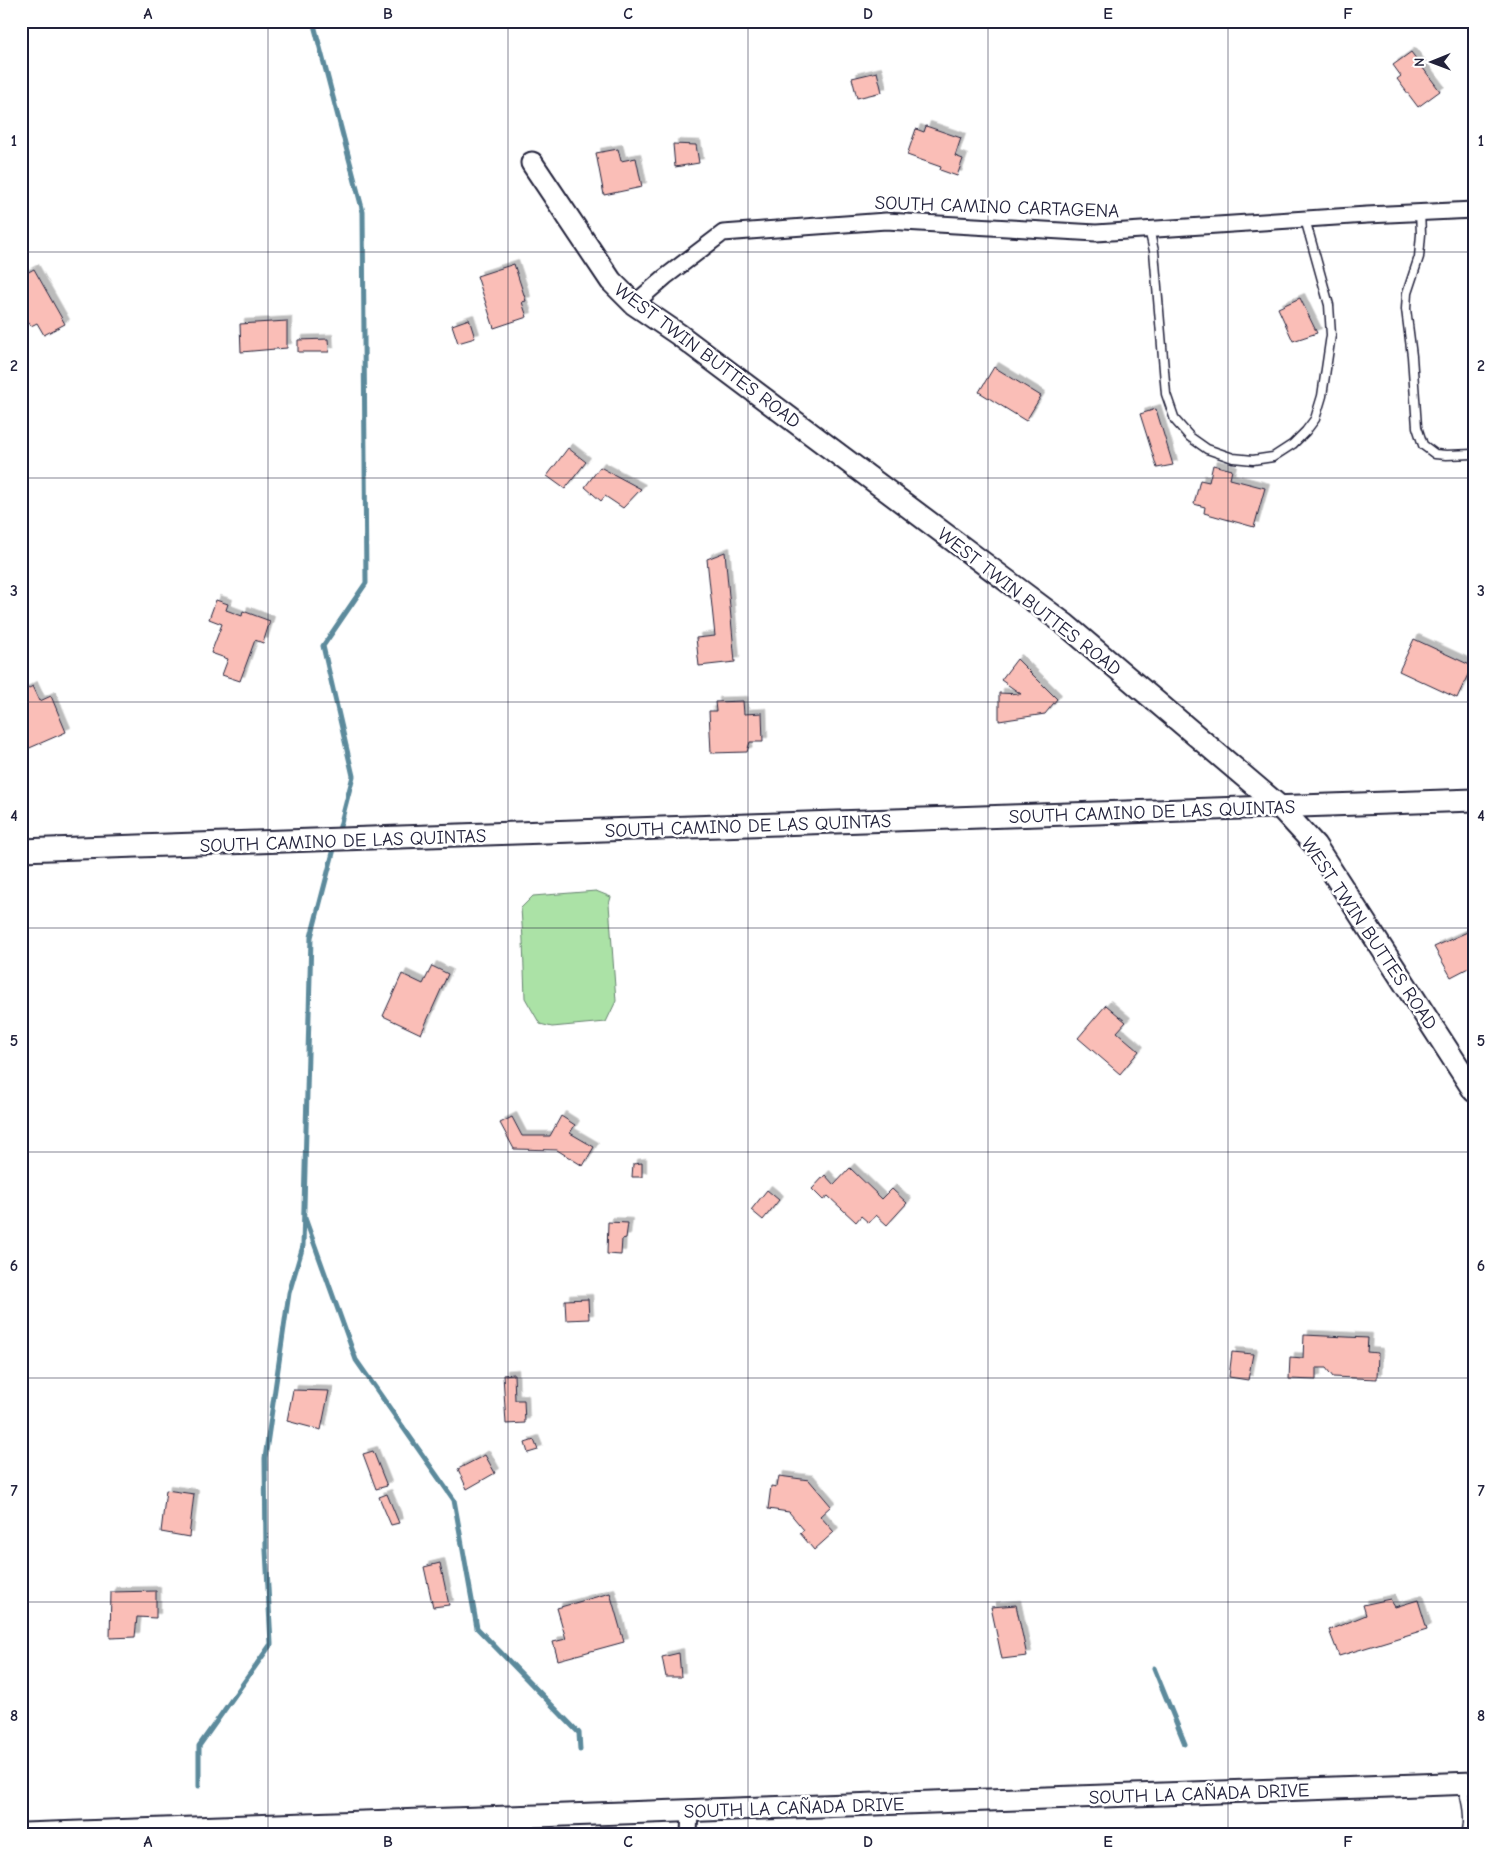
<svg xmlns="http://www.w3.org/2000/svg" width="1495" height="1855" font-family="'Comic Neue',sans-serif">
  <defs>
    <filter id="shadow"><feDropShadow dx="4.5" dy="-4.5" stdDeviation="0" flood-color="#0004"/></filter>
  </defs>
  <rect width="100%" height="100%" fill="#fff"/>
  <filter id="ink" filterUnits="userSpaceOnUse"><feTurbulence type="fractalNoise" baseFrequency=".02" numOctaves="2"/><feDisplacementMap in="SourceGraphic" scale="10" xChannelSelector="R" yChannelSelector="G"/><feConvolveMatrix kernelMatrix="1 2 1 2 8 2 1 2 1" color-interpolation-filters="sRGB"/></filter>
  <g filter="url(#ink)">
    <polygon fill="#abe2a6" stroke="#668270" points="596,891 611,897 609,904 616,1001 606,1022 552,1027 540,1024 525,998 523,940 521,908 533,896"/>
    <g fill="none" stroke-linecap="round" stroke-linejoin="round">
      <g stroke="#5b8a9c" stroke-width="5">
        <polyline points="313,21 363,212 366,583 323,646 353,776 338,834"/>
        <polyline points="305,1218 356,1360 454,1500 477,1628 579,1733 580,1750"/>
        <polyline points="1154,1668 1185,1744"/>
        <polyline points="199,1786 199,1746 271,1644 266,1550 265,1458 289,1293 303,1246 311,937 335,845"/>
      </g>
    </g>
    <g fill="#fabeb7" stroke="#22223b" filter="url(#shadow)">
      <polygon points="1411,52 1440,91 1418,107 1397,79 1401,76 1393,65"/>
      <polygon points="877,72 882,92 857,98 852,78"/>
      <polygon points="926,126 961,138 955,156 963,159 957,176 940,170 941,167 907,155 916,129 924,132"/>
      <polygon points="673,144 696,145 699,163 675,167"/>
      <polygon points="618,149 621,161 636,158 642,187 604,195 596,153"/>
      <polygon points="514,264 526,301 522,302 527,317 494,328 477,276"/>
      <polygon points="34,269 65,324 44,335 37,323 31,326 21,310 21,276"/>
      <polygon points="1300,298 1317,333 1293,341 1278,308"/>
      <polygon points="469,319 475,338 458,343 452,325"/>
      <polygon points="287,321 287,348 241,352 240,324"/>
      <polygon points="328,339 329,352 298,352 298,340"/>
      <polygon points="994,367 1041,396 1026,421 979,392"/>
      <polygon points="1156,409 1173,465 1157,468 1140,414"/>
      <polygon points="568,448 586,462 565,489 547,476"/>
      <polygon points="1213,465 1232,470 1230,479 1265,488 1254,527 1204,513 1205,507 1194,504 1200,480 1209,482"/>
      <polygon points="600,467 641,489 623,508 605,496 601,501 585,487"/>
      <polygon points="725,552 735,662 699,666 696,638 715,636 707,559"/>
      <polygon points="216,600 228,604 226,610 242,616 243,611 270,621 263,643 255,640 240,681 222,675 228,659 211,653 222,624 209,619"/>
      <polygon points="1414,639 1472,666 1457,698 1399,671"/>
      <polygon points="1017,659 1057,699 1045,714 999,721 999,693 1021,694 1001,680"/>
      <polygon points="33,686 40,701 51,696 66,732 25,750 21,741 21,692"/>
      <polygon points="743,701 744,714 762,713 763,742 750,742 747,752 711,753 709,711 716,711 715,702"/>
      <polygon points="1474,929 1474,965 1451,977 1434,947"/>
      <polygon points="432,966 448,974 421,1034 383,1016 402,974 423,984"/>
      <polygon points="1106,1005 1126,1022 1117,1032 1139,1051 1120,1074 1078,1038"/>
      <polygon points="561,1116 575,1125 570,1133 594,1147 583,1166 557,1150 514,1149 500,1123 512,1117 522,1136 550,1136"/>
      <polygon points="642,1163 642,1177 632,1177 633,1164"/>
      <polygon points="850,1168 882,1199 892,1189 907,1203 887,1225 876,1215 869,1223 861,1216 856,1222 828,1196 823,1200 812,1189 825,1175 834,1185"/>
      <polygon points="767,1190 779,1200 763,1220 751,1210"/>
      <polygon points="608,1222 628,1223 626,1238 622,1239 621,1255 607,1254"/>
      <polygon points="588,1299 589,1319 566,1320 565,1300"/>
      <polygon points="1304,1335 1368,1338 1367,1352 1378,1353 1377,1379 1333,1377 1326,1368 1316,1368 1316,1380 1289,1379 1290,1357 1303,1358"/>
      <polygon points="1232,1352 1253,1354 1248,1380 1229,1377"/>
      <polygon points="514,1374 515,1400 524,1400 525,1423 506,1424 503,1375"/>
      <polygon points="293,1390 329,1391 321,1430 287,1421"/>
      <polygon points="534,1440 538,1450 528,1453 525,1443"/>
      <polygon points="373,1451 387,1486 376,1489 363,1454"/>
      <polygon points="485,1455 495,1473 467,1489 458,1469"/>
      <polygon points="779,1476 809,1480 831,1506 820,1516 834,1532 814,1550 800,1533 804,1530 789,1512 768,1509 771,1486 777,1487"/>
      <polygon points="166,1490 194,1494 189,1537 161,1532"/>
      <polygon points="387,1494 399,1523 391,1525 379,1497"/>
      <polygon points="440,1563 449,1605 433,1607 424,1567"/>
      <polygon points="156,1591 156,1618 137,1617 135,1637 110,1638 111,1592"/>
      <polygon points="610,1593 624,1642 558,1660 553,1642 566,1639 557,1608"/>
      <polygon points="1390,1599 1395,1607 1418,1600 1427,1629 1339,1656 1329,1630 1366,1615 1363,1605"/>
      <polygon points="1016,1605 1027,1656 1002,1659 991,1607"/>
      <polygon points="679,1653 681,1677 666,1677 662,1657"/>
    </g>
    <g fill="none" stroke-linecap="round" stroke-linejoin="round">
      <g stroke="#22223b" stroke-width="11">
        <g id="lane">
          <polyline points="1420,212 1421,234 1419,257 1407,293 1406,309 1412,356 1417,427 1423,445 1435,454 1446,455 1474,454"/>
          <polyline points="1149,229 1154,251 1166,394 1175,420 1190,437 1207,449 1233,458 1253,460 1273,457 1293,444 1306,431 1315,419 1322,396 1331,335 1329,305 1305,219"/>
          <path d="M1462 1785C1466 1800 1471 1818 1466 1834"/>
        </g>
      </g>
      <g stroke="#22223b" stroke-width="19">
        <g id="street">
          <polyline points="634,304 665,277 723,233 886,221 1096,233 1367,215 1474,210"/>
          <polyline points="523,1816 523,1834"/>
          <polyline points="689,1834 690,1811"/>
        </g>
      </g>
      <g stroke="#22223b" stroke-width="25">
        <g id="secondary">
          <polyline points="532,163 611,281 634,304 678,334 1066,625 1279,806 1315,845 1474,1091"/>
          <polyline points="21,850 1474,800"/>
          <polyline points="24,1834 1474,1783"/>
        </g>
      </g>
      <use href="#lane" stroke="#fff" stroke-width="8"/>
      <use href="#street" stroke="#fff" stroke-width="15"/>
      <use href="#secondary" stroke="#fff" stroke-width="21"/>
    </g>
  </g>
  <path fill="none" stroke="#22223b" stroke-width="1" stroke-opacity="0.55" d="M268 21V1834M508 21V1834M748 21V1834M988 21V1834M1228 21V1834M21 252H1474M21 478H1474M21 702H1474M21 928H1474M21 1152H1474M21 1378H1474M21 1602H1474"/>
  <g text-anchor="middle" stroke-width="5" stroke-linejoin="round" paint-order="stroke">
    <g font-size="19" fill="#22223b" stroke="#fff">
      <text transform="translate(997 206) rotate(2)" y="7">SOUTH CAMINO CARTAGENA</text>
      <text transform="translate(708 355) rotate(37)" y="7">WEST TWIN BUTTES ROAD</text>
      <text transform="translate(1030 601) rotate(38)" y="7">WEST TWIN BUTTES ROAD</text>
      <text transform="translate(1152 811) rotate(-2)" y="7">SOUTH CAMINO DE LAS QUINTAS</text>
      <text transform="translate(748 825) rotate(-2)" y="7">SOUTH CAMINO DE LAS QUINTAS</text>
      <text transform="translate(343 840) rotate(-2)" y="7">SOUTH CAMINO DE LAS QUINTAS</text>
      <text transform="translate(1370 933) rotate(56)" y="7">WEST TWIN BUTTES ROAD</text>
      <text transform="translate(1199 1793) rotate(-2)" y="7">SOUTH LA CAÑADA DRIVE</text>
      <text transform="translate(794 1807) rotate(-2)" y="7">SOUTH LA CAÑADA DRIVE</text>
    </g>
  </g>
  <rect width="1495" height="1855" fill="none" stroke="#fff" stroke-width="55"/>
  <g transform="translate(1432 62) rotate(269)" stroke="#ffffff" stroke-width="4" paint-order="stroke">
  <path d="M0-4L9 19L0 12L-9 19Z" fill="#22223b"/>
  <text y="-8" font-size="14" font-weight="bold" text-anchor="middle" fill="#22223b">N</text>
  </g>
  <rect x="28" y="28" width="1440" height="1800" fill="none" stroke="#22223b" stroke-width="2"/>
  <g font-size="16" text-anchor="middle" font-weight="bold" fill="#22223b">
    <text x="148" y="19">A</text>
    <text x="388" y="19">B</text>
    <text x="628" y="19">C</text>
    <text x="868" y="19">D</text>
    <text x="1108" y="19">E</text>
    <text x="1348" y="19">F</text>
    <text x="14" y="146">1</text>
    <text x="1481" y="146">1</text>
    <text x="14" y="371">2</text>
    <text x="1481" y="371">2</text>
    <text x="14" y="596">3</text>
    <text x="1481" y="596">3</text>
    <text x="14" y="821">4</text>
    <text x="1481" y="821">4</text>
    <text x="14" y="1046">5</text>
    <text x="1481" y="1046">5</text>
    <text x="14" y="1271">6</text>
    <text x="1481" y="1271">6</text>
    <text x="14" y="1496">7</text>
    <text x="1481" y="1496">7</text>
    <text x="14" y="1721">8</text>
    <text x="1481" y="1721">8</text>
    <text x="148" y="1847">A</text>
    <text x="388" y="1847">B</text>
    <text x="628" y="1847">C</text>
    <text x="868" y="1847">D</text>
    <text x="1108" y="1847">E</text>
    <text x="1348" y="1847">F</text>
  </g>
</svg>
